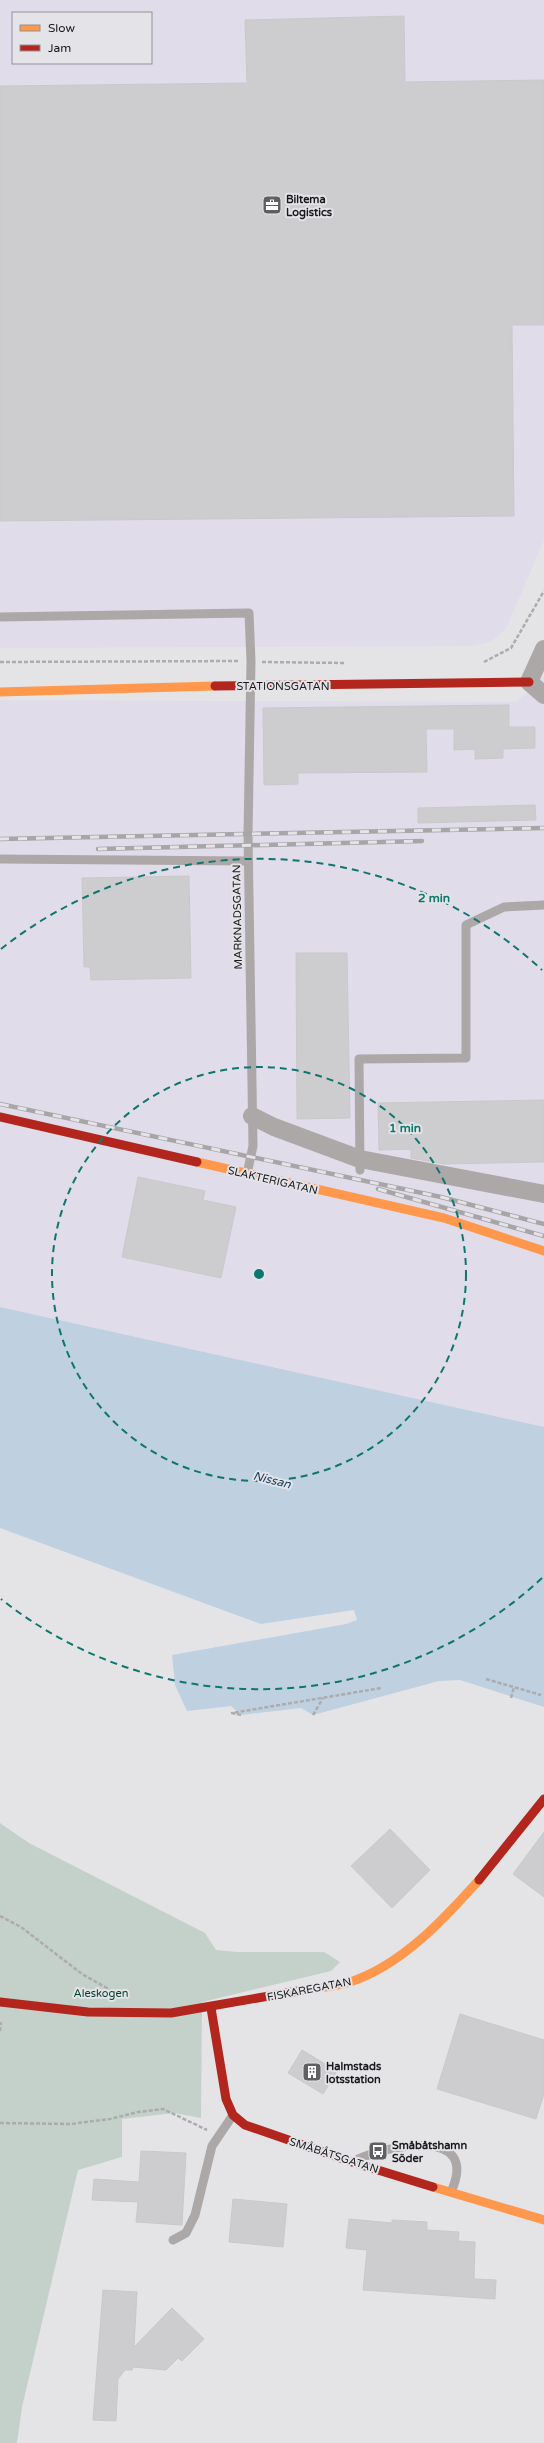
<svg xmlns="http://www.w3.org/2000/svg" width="544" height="2443" font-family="'Varela Round',sans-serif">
  <rect width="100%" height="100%" fill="#e4e4e7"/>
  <g fill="#e0dcea" fill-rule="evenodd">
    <path d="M0 0H544V540L506 629 490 642 471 646 0 648ZM13 13H151V63H13Z"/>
    <polygon points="544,676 544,1427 0,1307 0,700 517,702"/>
  </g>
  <polygon fill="#c4d0ca" points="0,1823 29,1843 205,1933 216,1950 237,1952 324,1952 340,1962 331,1971 202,2002 201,2118 174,2113 122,2119 122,2157 78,2170 22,2407 17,2443 0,2443"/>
  <polygon fill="#bfd0e1" points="0,1307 544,1427 544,1707 460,1680 439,1681 313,1715 301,1708 241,1715 231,1706 187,1711 175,1685 172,1655 346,1624 357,1620 354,1610 261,1624 0,1528"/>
  <g fill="#cdcdcf" stroke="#c9c9cb">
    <polygon points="404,16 405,82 544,80 544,325 512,325 514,516 0,521 0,86 247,83 245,20"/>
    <polygon points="509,705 509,727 535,727 535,748 503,749 503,758 475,759 475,749 454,750 454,729 426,729 427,772 298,773 298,784 264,785 263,708"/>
    <polygon points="535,805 536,820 418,823 418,808"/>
    <polygon points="189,876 191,978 91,980 90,967 84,967 82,878"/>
    <polygon points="296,953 347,953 350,1118 297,1119"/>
    <polygon points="544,1100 544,1162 444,1164 411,1158 411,1149 379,1150 378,1103"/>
    <polygon points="138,1177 205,1191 203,1200 236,1207 221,1278 122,1257"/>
    <polygon points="390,1829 430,1870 392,1908 351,1866"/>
    <polygon points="544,1832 544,1897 513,1874"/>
    <polygon points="460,2014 544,2040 544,2094 536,2119 437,2089"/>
    <polygon points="302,2050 337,2071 323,2094 288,2073"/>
    <polygon points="141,2151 186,2153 182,2225 136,2222 138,2202 92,2200 94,2179 139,2182"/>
    <polygon points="233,2199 287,2204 283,2247 229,2242"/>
    <polygon points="349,2219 392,2223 392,2220 427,2222 427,2230 459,2232 458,2241 475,2242 474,2279 496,2280 495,2299 363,2290 367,2250 346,2248"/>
    <polygon points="103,2290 137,2292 134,2347 172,2308 204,2339 182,2361 178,2358 166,2370 133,2367 132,2370 125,2370 118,2379 116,2421 93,2420"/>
  </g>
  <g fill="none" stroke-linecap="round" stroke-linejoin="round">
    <g stroke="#adabab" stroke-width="2.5" stroke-dasharray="4 2" stroke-linecap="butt">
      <polyline points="0,662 239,661"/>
      <polyline points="262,662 345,663"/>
      <polyline points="484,662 511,648 544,591"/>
      <polyline points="486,1679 541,1695"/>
      <polyline points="511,1698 514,1687"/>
      <polyline points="241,1715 232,1713 381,1688"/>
      <polyline points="313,1715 323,1698"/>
      <polyline points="0,1916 21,1927 82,1974 114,1992"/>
      <polyline points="0,2031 1,2022"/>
      <polyline points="0,2123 71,2124 110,2119 138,2112 163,2109 207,2130"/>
    </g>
    <g stroke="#aca8a7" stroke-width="9">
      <polyline points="0,617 249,613 251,661 248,834 253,1146 247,1174"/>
      <polyline points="0,859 248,861"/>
      <polyline points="360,1170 359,1059 466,1058 466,925 504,907 544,905"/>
      <path d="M356 2160C388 2145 481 2126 451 2192"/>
      <polyline points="173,2240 186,2233 195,2215 212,2146 233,2115"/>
    </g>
    <g stroke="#aca8a7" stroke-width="18">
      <polyline points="544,649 529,682 544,695"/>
      <polyline points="252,1116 274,1127 360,1159 544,1194"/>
    </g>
    <g stroke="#ff974d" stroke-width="9">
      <polyline points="0,692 215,686"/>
      <polyline points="197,1162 444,1218 544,1251"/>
      <path d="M304 1990C319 1987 336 1987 350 1982 402 1965 444 1919 479 1880"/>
      <polyline points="433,2187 544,2220"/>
    </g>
    <g stroke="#b3261e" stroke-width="9">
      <polyline points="215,686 529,682"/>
      <polyline points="0,1117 197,1162"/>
      <polyline points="479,1880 544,1799"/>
      <polyline points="0,2002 88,2012 171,2013 304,1990"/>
      <polyline points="211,2008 226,2099 233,2115 245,2125 352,2162 433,2187"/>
    </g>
    <g stroke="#a7a5a6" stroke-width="4.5">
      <g id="rail">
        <polyline points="0,839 544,828"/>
        <polyline points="98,849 422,841"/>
        <polyline points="0,1104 441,1197 544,1224"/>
        <polyline points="378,1189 544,1236"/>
      </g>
    </g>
    <use href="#rail" stroke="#e3e3e8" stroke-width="3" stroke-dasharray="9" stroke-linecap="butt"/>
  </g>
  <g fill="none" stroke="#0f766e" stroke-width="2" stroke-dasharray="7 5">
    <circle cx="259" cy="1274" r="207"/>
    <path d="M542 1578A415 415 0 0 1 1 1599M1 949A415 415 0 0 1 542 970"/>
  </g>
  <defs>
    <g id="office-square" transform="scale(1)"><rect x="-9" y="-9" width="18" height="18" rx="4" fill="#606062" stroke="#e3e3e8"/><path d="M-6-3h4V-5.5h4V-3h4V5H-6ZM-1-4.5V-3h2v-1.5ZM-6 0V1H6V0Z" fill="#fff"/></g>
    <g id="building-square" transform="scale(1)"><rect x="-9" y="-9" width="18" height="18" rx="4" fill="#606062" stroke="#e3e3e8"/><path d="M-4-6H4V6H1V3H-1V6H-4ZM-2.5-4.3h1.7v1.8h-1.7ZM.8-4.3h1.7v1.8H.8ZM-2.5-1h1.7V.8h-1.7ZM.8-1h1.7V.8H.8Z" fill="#fff"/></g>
    <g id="bus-square" transform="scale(1)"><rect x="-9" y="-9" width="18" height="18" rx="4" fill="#606062" stroke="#e3e3e8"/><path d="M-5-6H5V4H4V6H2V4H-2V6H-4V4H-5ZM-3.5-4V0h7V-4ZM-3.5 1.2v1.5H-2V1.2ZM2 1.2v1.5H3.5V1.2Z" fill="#fff"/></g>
  </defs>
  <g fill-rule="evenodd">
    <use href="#office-square" x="272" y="205"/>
    <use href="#building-square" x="312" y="2072"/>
    <use href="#bus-square" x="378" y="2151"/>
  </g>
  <g text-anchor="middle" stroke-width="4" stroke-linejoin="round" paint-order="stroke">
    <g font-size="11" font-weight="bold" fill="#19191b" stroke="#e3e3e8" text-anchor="start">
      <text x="286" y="203">Biltema<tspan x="286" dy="13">Logistics</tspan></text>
      <text x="326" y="2070">Halmstads<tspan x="326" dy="13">lotsstation</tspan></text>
      <text x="392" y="2149">Småbåtshamn<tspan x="392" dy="13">Söder</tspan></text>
    </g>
    <g font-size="11" fill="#19191b" stroke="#e3e3e8">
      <text x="283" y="690">STATIONSGATAN</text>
      <text transform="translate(237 917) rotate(-91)" y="4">MARKNADSGATAN</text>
      <text transform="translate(273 1180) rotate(13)" y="4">SLAKTERIGATAN</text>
      <text transform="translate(309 1989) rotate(-11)" y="4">FISKAREGATAN</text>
      <text transform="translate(334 2155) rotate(18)" y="4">SMÅBÅTSGATAN</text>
    </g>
    <g font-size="11" fill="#05422a" stroke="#e3e3e8">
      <text x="101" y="1997">Aleskogen</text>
    </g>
    <g font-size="12" font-style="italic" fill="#1a4363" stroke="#e3e3e8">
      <text transform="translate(272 1480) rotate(14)" y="4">Nissan</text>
    </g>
  </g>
  <circle cx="259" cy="1274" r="6" fill="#0f766e" stroke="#e3e3e8" stroke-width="2"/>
  <g font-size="12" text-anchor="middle" font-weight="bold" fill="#0f766e" stroke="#e3e3e8" stroke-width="4" stroke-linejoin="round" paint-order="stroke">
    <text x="434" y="902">2 min</text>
    <text x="405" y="1132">1 min</text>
  </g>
  <rect x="12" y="12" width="140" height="52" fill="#e3e3e8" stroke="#929296"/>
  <rect x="20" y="25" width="20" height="6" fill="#ff974d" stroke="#929296"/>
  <text x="48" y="32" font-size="12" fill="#19191b">Slow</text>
  <rect x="20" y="45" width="20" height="6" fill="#b3261e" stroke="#929296"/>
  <text x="48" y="52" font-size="12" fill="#19191b">Jam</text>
</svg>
